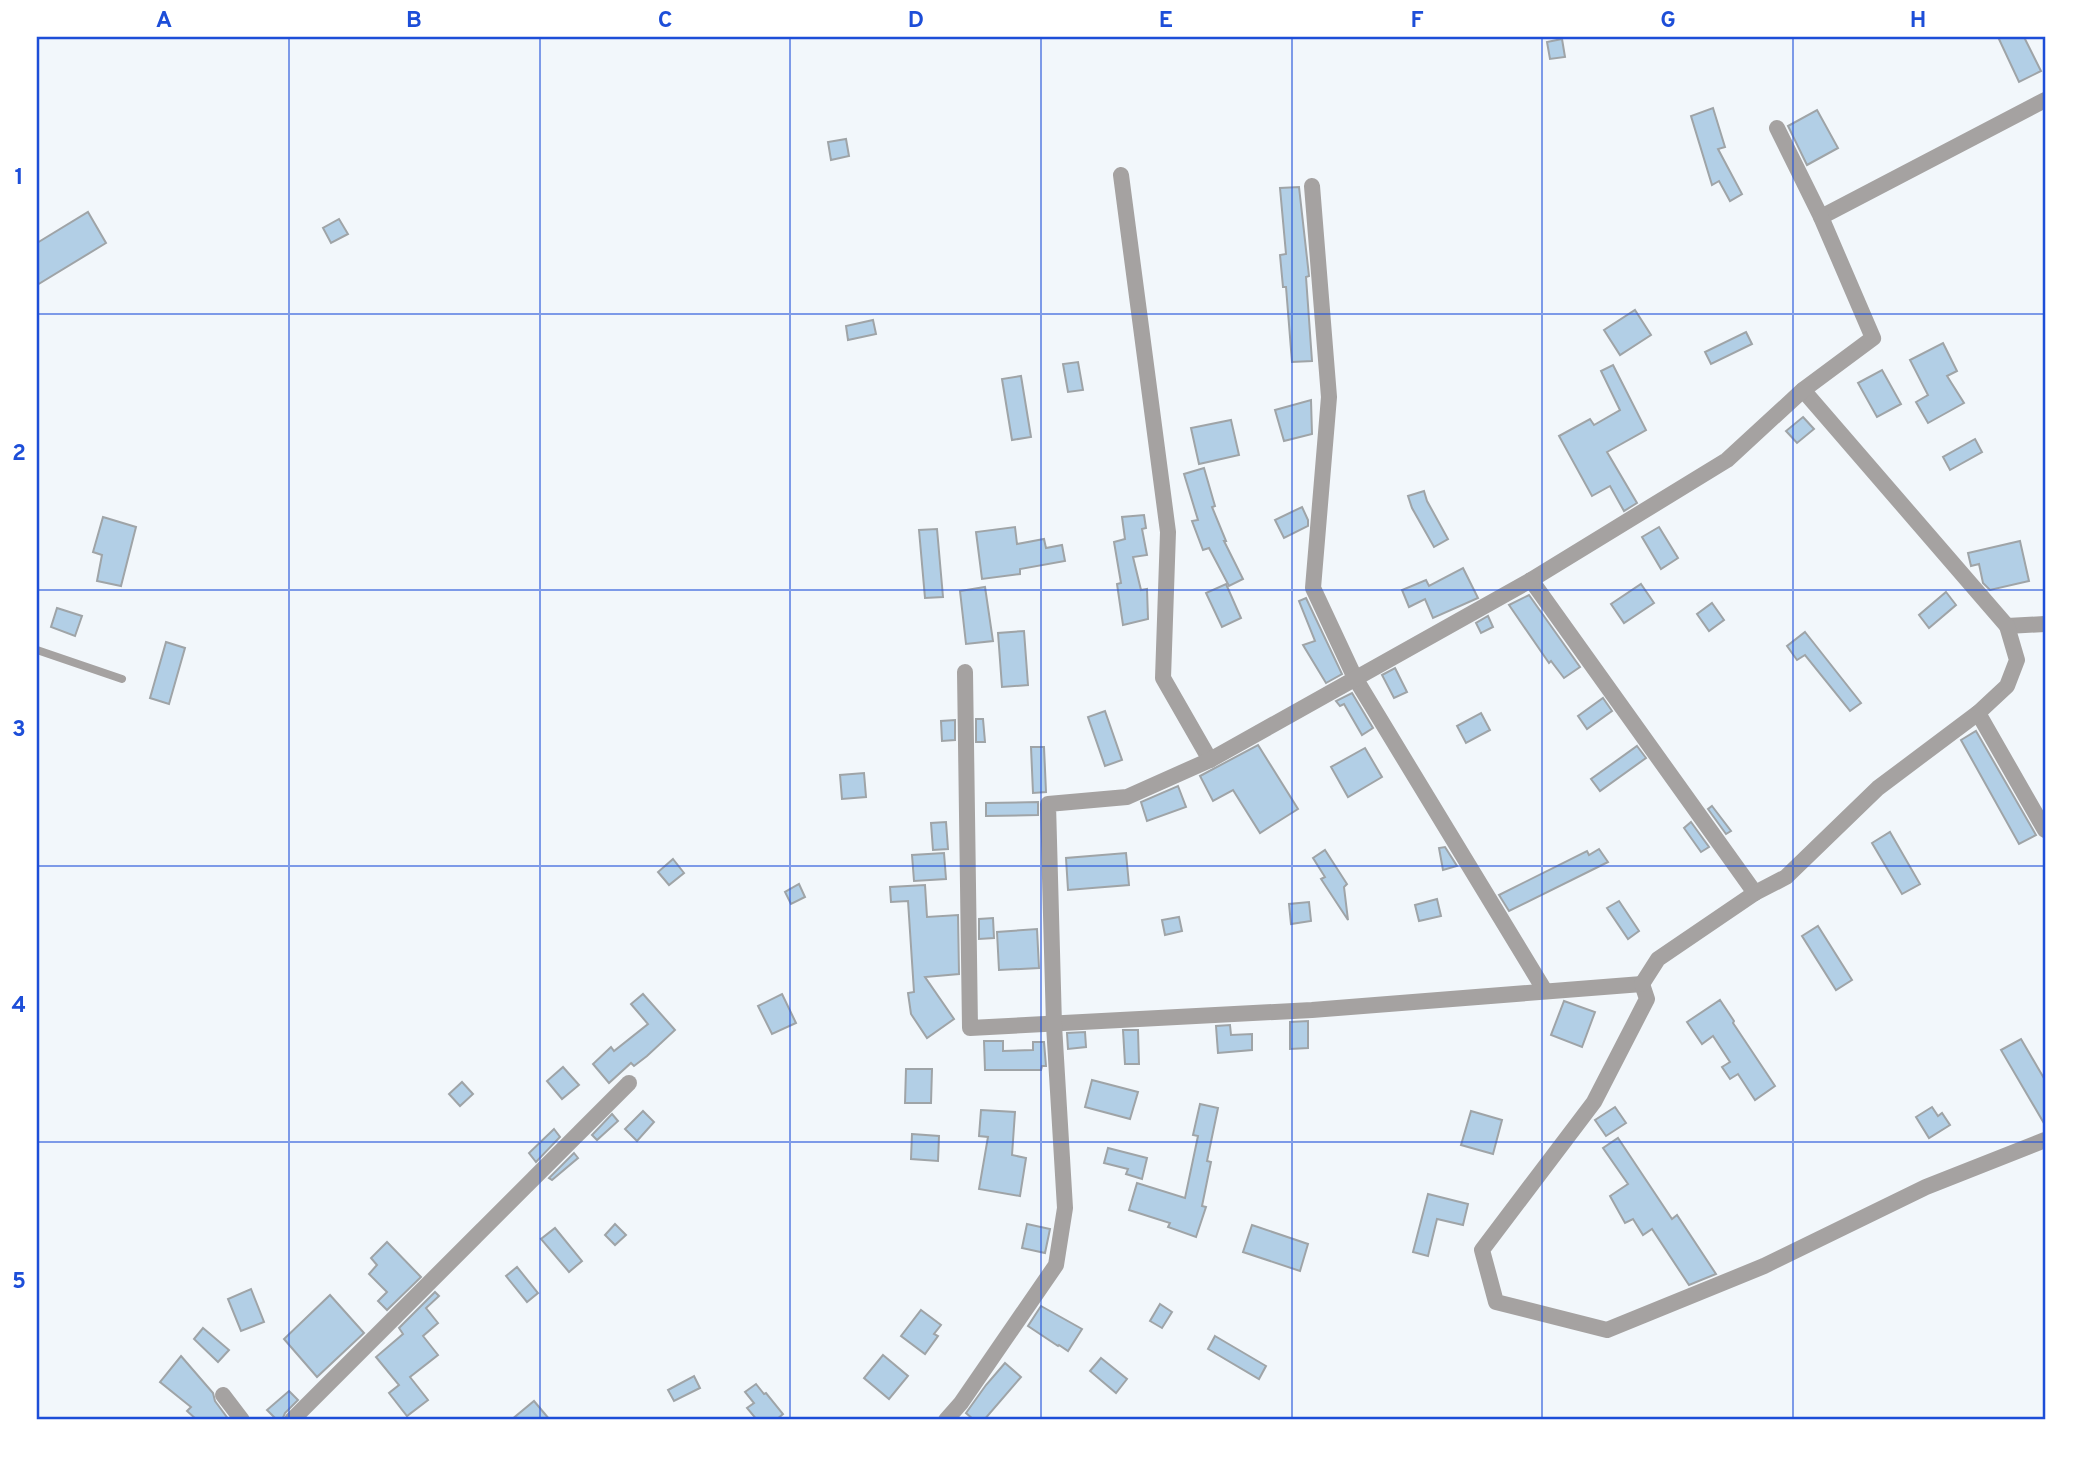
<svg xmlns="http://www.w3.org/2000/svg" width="2082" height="1457" font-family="Overpass,sans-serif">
  <rect width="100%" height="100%" fill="#f2f7fb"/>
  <g fill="#b2cfe6" stroke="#9fa4a7" stroke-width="2">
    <polygon points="1998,37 2024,37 2041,71 2019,82"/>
    <polygon points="1562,39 1565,57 1550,59 1547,42"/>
    <polygon points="1713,108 1725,147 1718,149 1742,194 1730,201 1719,181 1712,185 1691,116"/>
    <polygon points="1817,110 1838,148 1807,165 1788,126"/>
    <polygon points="846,139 849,156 831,160 828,142"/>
    <polygon points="1299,187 1309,276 1306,277 1312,361 1292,362 1286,287 1283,287 1280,255 1286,254 1280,188"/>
    <polygon points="88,212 106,243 37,285 37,243"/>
    <polygon points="339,219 348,234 331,243 323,228"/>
    <polygon points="1635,310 1651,335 1620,355 1604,330"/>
    <polygon points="873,320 876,334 848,340 846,326"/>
    <polygon points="1746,332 1752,344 1711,364 1705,352"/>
    <polygon points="1943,343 1957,371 1947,376 1964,403 1928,423 1916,402 1928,395 1910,360"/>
    <polygon points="1078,362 1083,390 1068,392 1063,364"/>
    <polygon points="1613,365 1646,430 1607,452 1637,503 1624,511 1610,486 1592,496 1559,436 1590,419 1594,425 1620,410 1601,371"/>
    <polygon points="1882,370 1901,404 1877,417 1858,383"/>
    <polygon points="1021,376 1031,437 1012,440 1002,379"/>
    <polygon points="1311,400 1312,434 1284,441 1275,410"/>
    <polygon points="1803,417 1814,429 1797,443 1786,431"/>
    <polygon points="1231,420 1239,455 1199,464 1191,428"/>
    <polygon points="1975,439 1982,452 1950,470 1943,457"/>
    <polygon points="1204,468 1215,506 1212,507 1226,541 1224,541 1243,579 1229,586 1209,548 1203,550 1192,521 1198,520 1184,474"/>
    <polygon points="1424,491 1427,501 1448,539 1434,547 1412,508 1408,496"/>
    <polygon points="1302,507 1308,520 1308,526 1284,538 1275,520"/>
    <polygon points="1144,515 1146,528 1142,529 1147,555 1133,557 1141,590 1147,589 1148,619 1123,625 1117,584 1121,583 1114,542 1125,539 1122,517"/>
    <polygon points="103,517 136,527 121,586 97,581 102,555 93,552"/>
    <polygon points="1015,527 1017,544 1044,539 1046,548 1062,545 1065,561 1020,569 1020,574 982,579 976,532"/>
    <polygon points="1659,527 1678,558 1661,569 1642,537"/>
    <polygon points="937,529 943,597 925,598 919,530"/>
    <polygon points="2020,541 2029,581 1990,590 1983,583 1979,564 1971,566 1968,553"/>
    <polygon points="1463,568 1478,598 1433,618 1425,599 1409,607 1402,590 1426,580 1429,586"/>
    <polygon points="1226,584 1241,618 1222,627 1206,593"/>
    <polygon points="1641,584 1654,603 1624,623 1611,604"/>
    <polygon points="985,587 993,641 966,644 960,591"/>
    <polygon points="1946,592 1956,605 1929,628 1919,615"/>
    <polygon points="1529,595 1580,667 1564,678 1551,661 1549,663 1509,605"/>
    <polygon points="1306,598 1342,674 1326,683 1303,645 1315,641 1299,601"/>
    <polygon points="1712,603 1724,620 1709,631 1697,614"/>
    <polygon points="57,608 82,616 75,636 51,627"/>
    <polygon points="1488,616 1493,627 1481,633 1476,623"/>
    <polygon points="1024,631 1028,685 1002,687 998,633"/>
    <polygon points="1805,632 1861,703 1850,711 1805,655 1797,660 1787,646"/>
    <polygon points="166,642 185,648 169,704 150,698"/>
    <polygon points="1395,668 1407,692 1394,698 1382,675"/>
    <polygon points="1352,693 1373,728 1362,735 1344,704 1340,706 1336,701"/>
    <polygon points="1603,698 1612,711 1587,729 1578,716"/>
    <polygon points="1105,711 1122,760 1105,766 1088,717"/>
    <polygon points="1481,713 1490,730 1466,743 1457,726"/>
    <polygon points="976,719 983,719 985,742 976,742"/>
    <polygon points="955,720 955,740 942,741 941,721"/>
    <polygon points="1976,731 2036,835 2019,844 1961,740"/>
    <polygon points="1258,745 1298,809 1260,833 1233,790 1213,801 1200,776"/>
    <polygon points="1637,746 1646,758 1600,791 1591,779"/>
    <polygon points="1031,747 1044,747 1046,792 1033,793"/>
    <polygon points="1365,748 1382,777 1348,797 1331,767"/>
    <polygon points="864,773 866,797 842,799 840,775"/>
    <polygon points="1178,786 1186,807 1147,821 1141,802"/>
    <polygon points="1038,802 1038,815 986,816 986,803"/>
    <polygon points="1712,806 1731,831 1726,834 1708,809"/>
    <polygon points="946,822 948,849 933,850 931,823"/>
    <polygon points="1691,822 1709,847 1701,852 1684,828"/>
    <polygon points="1890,832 1920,884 1902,894 1872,843"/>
    <polygon points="1445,847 1457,866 1443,870 1439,848"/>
    <polygon points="1599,849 1608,862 1509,911 1499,895 1587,851 1589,855"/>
    <polygon points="1325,850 1347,884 1344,887 1348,920 1321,879 1325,877 1313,858"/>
    <polygon points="944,853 946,879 914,881 912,855"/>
    <polygon points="1126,853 1129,885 1068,890 1066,858"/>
    <polygon points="673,859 684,873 669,885 658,872"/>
    <polygon points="799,884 805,897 791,904 785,892"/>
    <polygon points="925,885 927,917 958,915 959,974 925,977 954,1019 927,1038 911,1014 908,993 914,992 908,901 891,902 890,887"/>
    <polygon points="1437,899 1441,916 1419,921 1415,905"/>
    <polygon points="1619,901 1639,931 1628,939 1607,908"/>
    <polygon points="1309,902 1311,921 1291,924 1289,904"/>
    <polygon points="1179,917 1182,931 1165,935 1162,920"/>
    <polygon points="993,918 994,938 979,939 979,919"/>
    <polygon points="1818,926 1852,980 1836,990 1802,936"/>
    <polygon points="1037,929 1039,968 999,970 997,932"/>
    <polygon points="643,994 675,1030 647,1056 634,1066 631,1063 609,1083 593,1064 611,1047 614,1051 648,1024 631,1004"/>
    <polygon points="782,994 796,1023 772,1034 758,1006"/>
    <polygon points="1720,1000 1734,1021 1733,1023 1775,1086 1755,1100 1738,1074 1730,1079 1722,1067 1730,1062 1713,1036 1702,1044 1687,1022"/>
    <polygon points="1564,1001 1595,1012 1582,1047 1551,1035"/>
    <polygon points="1308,1021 1308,1048 1290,1049 1290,1022"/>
    <polygon points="1230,1025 1231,1035 1252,1034 1252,1050 1218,1053 1216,1026"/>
    <polygon points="1123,1030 1138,1030 1139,1064 1125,1064"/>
    <polygon points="1085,1032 1086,1047 1068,1049 1067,1033"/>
    <polygon points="2021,1039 2045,1080 2045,1125 2001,1050"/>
    <polygon points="984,1041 1003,1041 1003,1051 1033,1050 1033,1042 1044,1042 1046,1066 1042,1066 1041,1070 985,1070"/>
    <polygon points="563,1067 579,1085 562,1099 547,1081"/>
    <polygon points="906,1069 932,1069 931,1103 905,1103"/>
    <polygon points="1092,1080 1138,1092 1130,1119 1085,1107"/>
    <polygon points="462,1082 473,1094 460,1106 449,1094"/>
    <polygon points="1200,1104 1218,1108 1207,1161 1211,1162 1202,1206 1206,1207 1196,1237 1168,1227 1170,1223 1129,1210 1137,1183 1185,1198 1198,1136 1193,1135"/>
    <polygon points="1615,1107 1626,1123 1606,1136 1595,1120"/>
    <polygon points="1932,1107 1938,1116 1942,1113 1950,1125 1929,1138 1916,1117"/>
    <polygon points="981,1110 1015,1112 1012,1155 1026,1158 1020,1196 979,1189 988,1137 979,1136"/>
    <polygon points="643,1111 654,1122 637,1141 625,1129"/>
    <polygon points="1471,1111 1502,1120 1493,1154 1461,1145"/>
    <polygon points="612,1114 618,1121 597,1140 592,1135"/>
    <polygon points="554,1129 560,1137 536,1162 529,1153"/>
    <polygon points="912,1134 939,1136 938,1161 911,1159"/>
    <polygon points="1618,1138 1672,1219 1677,1215 1716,1274 1689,1285 1652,1229 1643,1235 1633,1219 1625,1223 1610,1196 1628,1184 1603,1148"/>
    <polygon points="1108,1148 1147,1158 1142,1179 1126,1174 1128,1169 1104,1163"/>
    <polygon points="574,1153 578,1158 552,1180 549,1178"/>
    <polygon points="1428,1194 1468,1204 1463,1225 1437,1219 1428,1256 1413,1252"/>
    <polygon points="615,1224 626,1235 615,1245 605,1235"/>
    <polygon points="1027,1224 1050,1229 1045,1253 1022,1248"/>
    <polygon points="1252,1225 1308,1244 1300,1271 1243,1252"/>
    <polygon points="555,1228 582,1261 569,1272 541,1239"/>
    <polygon points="387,1242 421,1277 387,1310 378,1301 387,1292 369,1274 377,1265 371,1258"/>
    <polygon points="517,1267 538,1293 527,1302 506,1276"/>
    <polygon points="251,1289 264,1322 241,1331 228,1299"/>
    <polygon points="435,1292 439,1296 426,1308 438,1323 423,1336 438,1355 410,1377 428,1400 407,1416 389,1393 399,1385 376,1357 403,1334 399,1328"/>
    <polygon points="330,1295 364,1333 317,1377 284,1339"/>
    <polygon points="1160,1304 1172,1312 1162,1328 1150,1321"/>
    <polygon points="1041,1306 1082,1329 1068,1351 1059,1345 1058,1346 1028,1326"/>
    <polygon points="921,1310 941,1325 934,1334 938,1336 925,1354 901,1336"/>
    <polygon points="203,1328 229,1350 218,1362 194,1339"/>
    <polygon points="1215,1336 1266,1366 1259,1379 1208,1349"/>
    <polygon points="883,1355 908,1376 889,1399 864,1378"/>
    <polygon points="181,1356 213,1393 215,1401 229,1420 197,1420 187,1411 191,1407 160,1382"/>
    <polygon points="1101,1358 1127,1379 1116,1393 1090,1371"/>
    <polygon points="1005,1363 1021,1377 984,1420 974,1420 966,1413 986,1385"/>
    <polygon points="694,1376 700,1388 674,1401 668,1390"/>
    <polygon points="756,1384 764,1394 766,1393 783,1414 776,1420 757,1420 747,1408 754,1403 745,1392"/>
    <polygon points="289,1391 298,1400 285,1413 282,1420 277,1420 267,1410"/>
    <polygon points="534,1401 550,1420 511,1420"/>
  </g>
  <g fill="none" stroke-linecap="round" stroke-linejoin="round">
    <polyline stroke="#a5a2a1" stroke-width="8" points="37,650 122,679"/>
    <g stroke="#a5a2a1" stroke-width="16">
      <polyline points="1121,175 1168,532 1163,678 1210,760"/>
      <polyline points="1312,186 1329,397 1313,588 1355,678 1545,991"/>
      <polyline points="1821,217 2045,100"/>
      <polyline points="1531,580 1755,893"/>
      <polyline points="2007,626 2045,624"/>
      <polyline points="965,672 970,1028 1312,1010 1642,984"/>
      <polyline points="1978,713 2045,830"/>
      <polyline points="1642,984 1647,999 1594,1102 1482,1250 1496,1302 1607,1330 1764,1266 1926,1187 2045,1140"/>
      <polyline points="1642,984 1658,959 1755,893 1786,877 1878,788 1978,713 2007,686 2017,660 2007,626 1803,390"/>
      <polyline points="223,1395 242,1420"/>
      <polyline points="292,1420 629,1083"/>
      <polyline points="946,1420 961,1403 1056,1265 1065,1208 1054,1025 1048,804 1127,797 1210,760 1531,580 1727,460 1803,390 1873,338 1821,217 1777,128"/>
    </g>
  </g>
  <path fill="none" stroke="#1d4ed8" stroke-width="2" stroke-opacity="0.55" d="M289 37V1420M540 37V1420M790 37V1420M1041 37V1420M1292 37V1420M1542 37V1420M1793 37V1420M37 314H2045M37 590H2045M37 866H2045M37 1142H2045"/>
  <rect width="2082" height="1457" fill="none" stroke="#ffffff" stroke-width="77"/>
  <rect x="38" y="38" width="2006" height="1380" fill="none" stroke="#1d4ed8" stroke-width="2.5"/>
  <g font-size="23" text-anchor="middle" font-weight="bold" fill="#1d4ed8">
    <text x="164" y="27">A</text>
    <text x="414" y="27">B</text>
    <text x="665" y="27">C</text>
    <text x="916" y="27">D</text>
    <text x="1166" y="27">E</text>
    <text x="1417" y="27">F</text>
    <text x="1668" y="27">G</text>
    <text x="1918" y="27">H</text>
    <text x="19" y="184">1</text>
    <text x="19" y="460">2</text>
    <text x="19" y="736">3</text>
    <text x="19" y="1012">4</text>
    <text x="19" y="1288">5</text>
  </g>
</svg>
